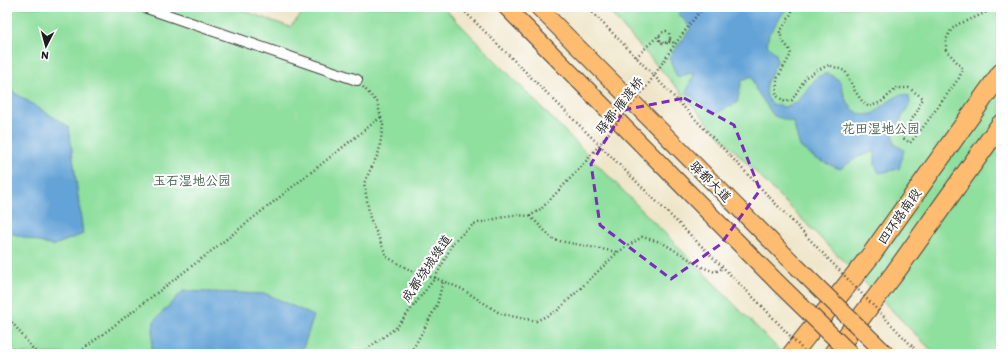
<svg xmlns="http://www.w3.org/2000/svg" width="1008" height="361" font-family="Itim,'LXGW WenKai TC',sans-serif">
  <rect width="100%" height="100%" fill="#fff"/>
  <filter id="ink" filterUnits="userSpaceOnUse"><feTurbulence type="fractalNoise" baseFrequency=".025" numOctaves="2"/><feDisplacementMap in="SourceGraphic" scale="8" xChannelSelector="R" yChannelSelector="G"/><feConvolveMatrix kernelMatrix="1 2 1 2 8 2 1 2 1" color-interpolation-filters="sRGB"/></filter>
  <filter id="wash" filterUnits="userSpaceOnUse"><feTurbulence type="fractalNoise" baseFrequency=".012" numOctaves="4" result="noise"/><feDisplacementMap in="SourceGraphic" scale="16" xChannelSelector="R" yChannelSelector="G"/><feGaussianBlur stdDeviation="0.9" result="paint"/><feColorMatrix in="noise" values="0 0 0 0 0 0 0 0 0 0 0 0 0 0 0 0 0 1.4 0 .05"/><feComposite in="paint" operator="in"/></filter>
  <g filter="url(#wash)">
    <rect width="100%" height="100%" fill="#efe6c9"/>
    <g fill="#8fdf9e" stroke="#567e5d">
      <polygon points="7,7 233,7 290,27 308,7 443,7 783,354 7,354"/>
      <polygon points="605,7 1001,7 1001,354 935,354 717,133"/>
    </g>
    <g fill="#64a3d7" stroke="#40607a">
      <polygon points="683,7 785,7 786,9 769,34 767,45 776,54 777,62 766,84 767,97 772,104 785,107 797,102 817,77 828,73 840,81 845,98 852,109 862,115 873,114 889,101 901,94 909,96 910,103 893,134 894,144 904,150 899,169 879,173 875,165 875,151 858,157 840,169 816,159 800,147 793,122 774,116 756,90 752,76 742,80 737,103 714,114 686,92 695,72 677,77 669,57 691,28 678,13"/>
      <polygon points="7,88 69,127 83,234 52,246 7,232"/>
      <polygon points="183,291 267,294 314,316 301,354 151,354 154,321"/>
    </g>
  </g>
  <g filter="url(#ink)">
    <g fill="none" stroke-linecap="round" stroke-linejoin="round">
      <g stroke="#3c3a36" stroke-width="7">
        <polyline id="service" points="1001,244 1001,246"/>
      </g>
      <g stroke="#3c3a36" stroke-width="12">
        <polyline id="minor" points="144,7 357,80"/>
      </g>
      <g stroke="#3c3a36" stroke-width="18">
        <g id="primary">
          <polyline points="506,7 779,284"/>
          <polyline points="538,7 795,265"/>
        </g>
      </g>
      <g stroke="#3c3a36" stroke-width="21">
        <g id="motorway">
          <polyline points="792,354 871,255 1001,73"/>
          <polyline points="833,354 894,274 1001,124"/>
        </g>
      </g>
      <g stroke="#3c3a36" stroke-width="2.5" stroke-dasharray="1 3" stroke-linecap="butt">
        <polyline points="460,7 762,306"/>
        <polyline points="587,7 636,57 814,244"/>
        <polyline points="793,7 791,14 780,32 782,40 789,49 791,54 777,79 776,95 785,102 792,100 806,77 818,70 829,65 845,71 855,91 862,101 869,107 881,102 897,88 909,88 923,98 918,110 907,127 903,138 910,143 924,126 959,78 963,69 946,50 946,40 951,30 958,24 967,21 989,11 990,7"/>
        <polyline points="636,57 657,37 660,42 663,43 669,42 670,38 669,33 666,31 661,33 659,36"/>
        <polyline points="363,87 377,102 383,125 379,152 364,183 370,218 387,257 413,272 435,278 462,289 501,314 536,321 557,311 618,252 642,237 661,242 702,267 715,272 723,268"/>
        <polyline points="530,216 554,240 617,252"/>
        <polyline points="7,316 37,354"/>
        <polyline points="913,347 919,354"/>
        <polyline points="77,354 205,256 381,117"/>
        <polyline points="360,354 397,327 435,278 454,241 474,224 512,215 530,216 542,208"/>
        <polyline points="407,354 414,347 437,305 443,281"/>
      </g>
      <use href="#service" stroke="#fff" stroke-width="5"/>
      <use href="#minor" stroke="#fff" stroke-width="10"/>
      <use href="#primary" stroke="#fdbc70" stroke-width="16"/>
      <use href="#motorway" stroke="#fdbc70" stroke-width="19"/>
      <g stroke="#3c3a36" stroke-width="18" stroke-linecap="butt">
        <g id="primary-bridge">
          <polyline points="795,265 886,354"/>
          <polyline points="779,284 851,354"/>
        </g>
      </g>
      <g stroke="#3c3a36" stroke-width="2.5" stroke-dasharray="1 3" stroke-linecap="butt">
        <polyline points="659,36 660,40 663,43 667,43 670,40 675,44"/>
        <polyline points="542,208 583,165 647,86 675,44 703,7"/>
        <polyline points="814,244 913,347"/>
        <polyline points="762,306 807,354"/>
      </g>
      <use href="#primary-bridge" stroke="#fdbc70" stroke-width="16"/>
    </g>
  </g>
  <path fill="none" stroke="#7b2cbf" stroke-width="3" stroke-dasharray="8 5" stroke-linejoin="round" d="M684 98 734 125 760 190 721 244 671 279 600 225 591 164 624 110Z"/>
  <g text-anchor="middle" stroke-width="4" stroke-linejoin="round" paint-order="stroke">
    <g font-size="13" fill="#1c1c1c" stroke="#fff">
      <text transform="translate(619 105) rotate(-52)" y="5">驿都·雁渡桥</text>
      <text transform="translate(711 181) rotate(45)" y="5">驿都大道</text>
      <text transform="translate(899 216) rotate(-55)" y="5">四环路南段</text>
      <text transform="translate(426 268) rotate(-56)" y="5">成都绕城绿道</text>
    </g>
    <g font-size="13" fill="#44604a" stroke="#fff">
      <text x="881" y="133">花田湿地公园</text>
      <text x="192" y="185">玉石湿地公园</text>
    </g>
  </g>
  <rect width="1008" height="361" fill="none" stroke="#fff" stroke-width="24"/>
  <g transform="translate(46 46) rotate(186)" stroke="#ffffff" stroke-width="3" paint-order="stroke">
  <path d="M0-3L7 15L0 10L-7 15Z" fill="#1c1c1c"/>
  <text y="-6" font-size="11" font-weight="bold" text-anchor="middle" fill="#1c1c1c">N</text>
  </g>
</svg>
